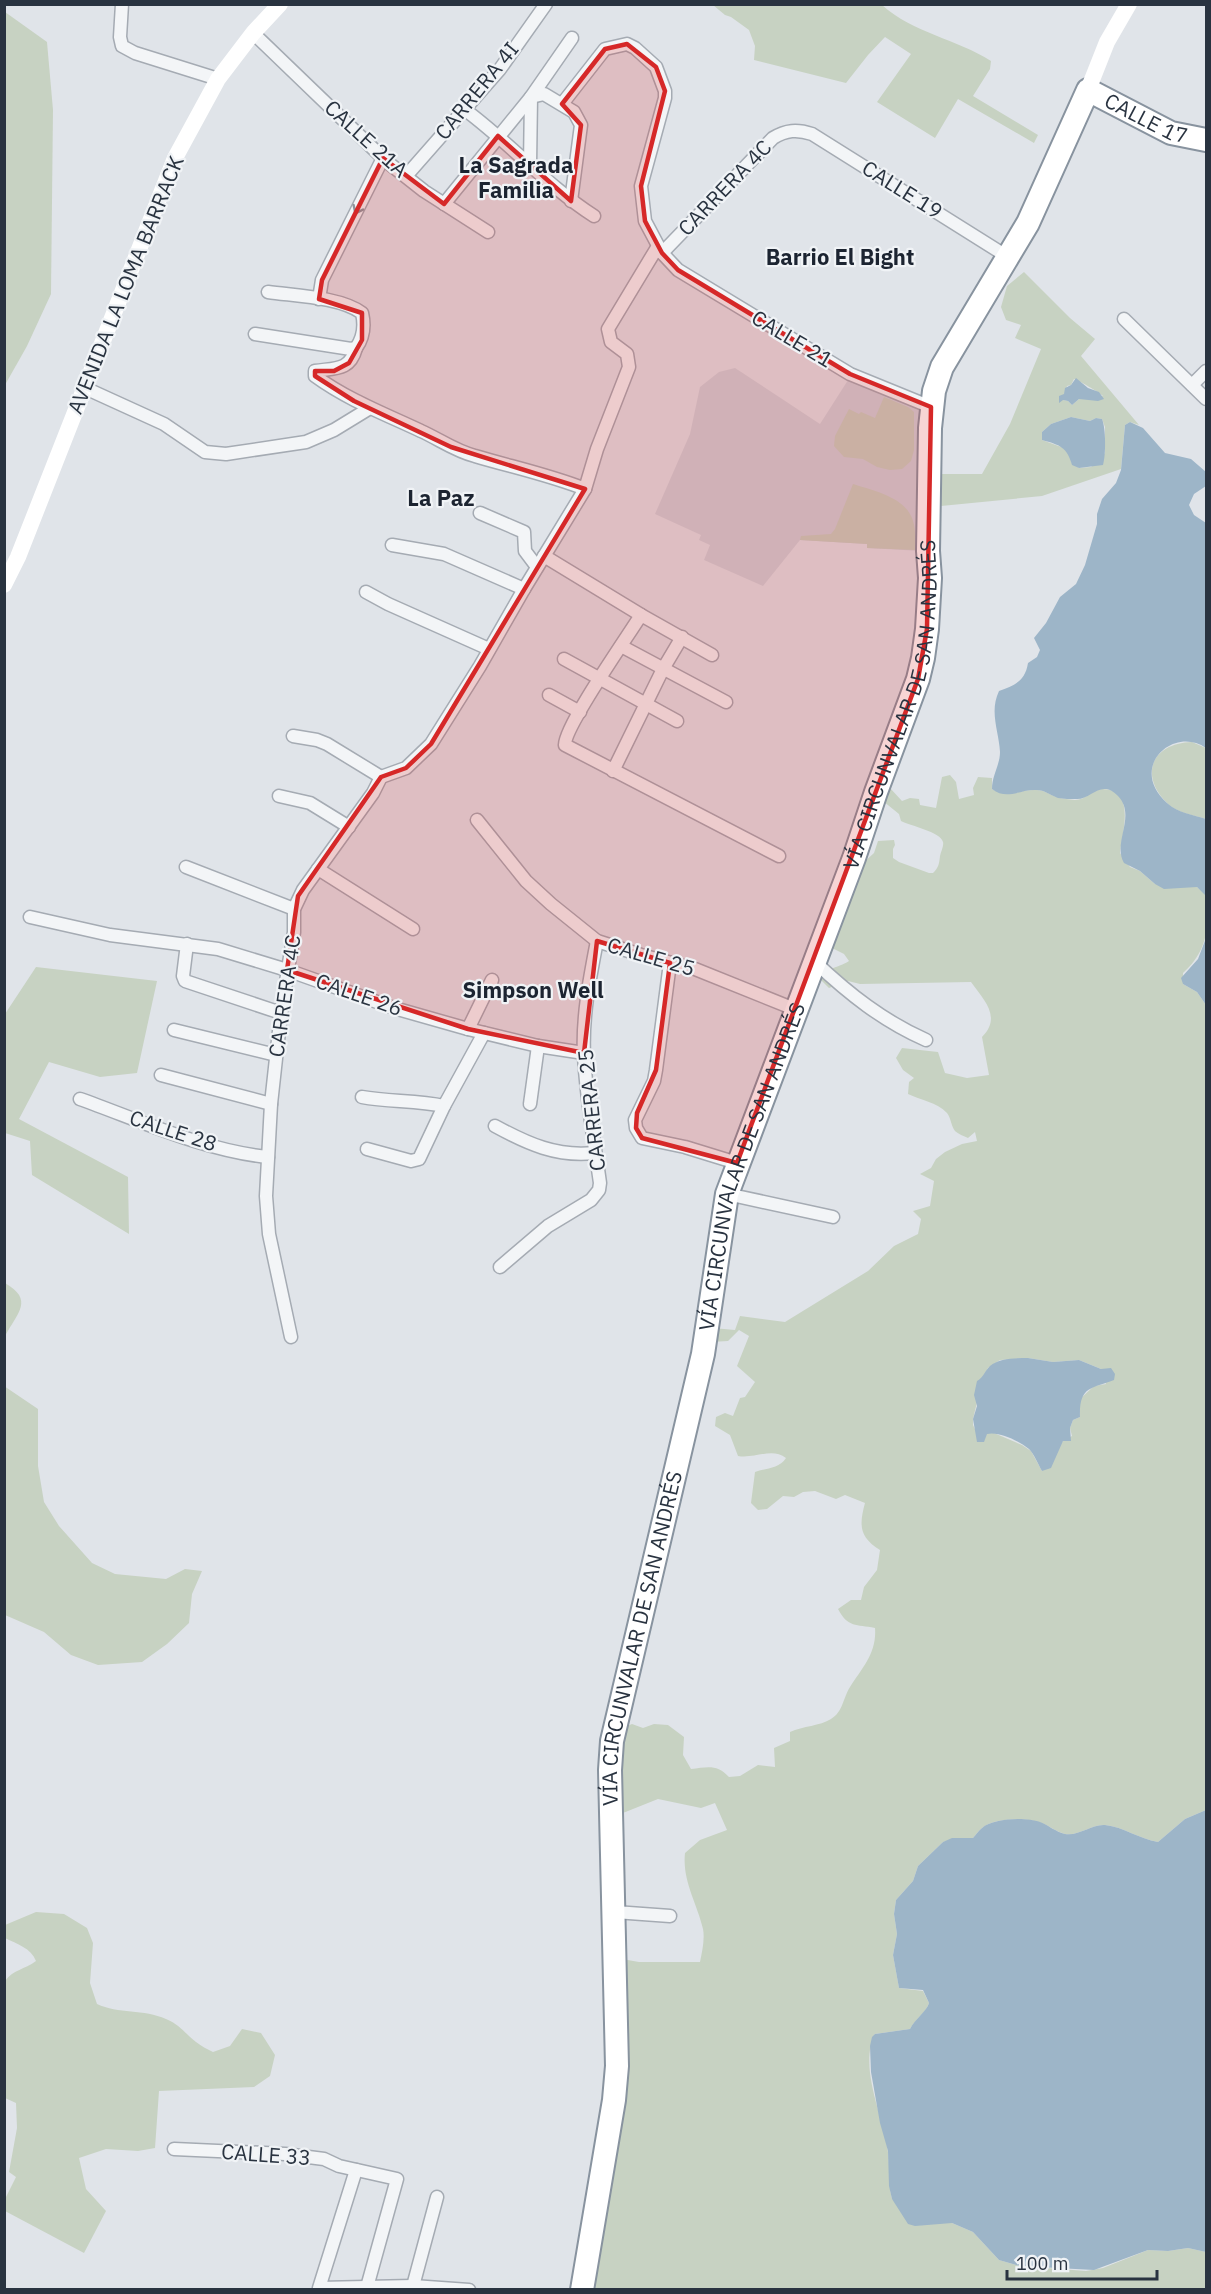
<svg xmlns="http://www.w3.org/2000/svg" width="1211" height="2294" font-family="'IBM Plex Sans',sans-serif">
  <rect width="100%" height="100%" fill="#e0e4e9"/>
  <polygon fill="#cfd4db" points="735,368 820,424 850,377 926,408 922,551 867,548 867,544 800,540 763,586 704,560 710,545 699,540 701,535 655,514 690,434 700,387 719,372"/>
  <g fill="#c7d2c2" fill-rule="evenodd">
    <path d="M713 5H882C913 33 957 39 991 61L990 69 973 96 1038 135 1034 143 958 99 935 138 877 102 911 54 885 37 868 55 846 83 754 60 755 46 749 30 731 17 725 15Z"/>
    <polygon points="5,12 47,42 53,110 51,294 27,346 5,385"/>
    <path d="M1024 272 1070 318 1095 339 1081 356 1139 425 1130 422 1125 425 1121 469 1042 496 941 506 939 474H982L1010 424 1041 349 1015 338 1021 325 1006 320 1001 307 1007 286ZM1074 379C1078 380 1099 392 1103 396L1079 399 1072 405 1068 401 1063 400 1067 386 1071 385ZM1071 417 1090 421 1096 418 1102 419 1105 427V453L1091 467 1079 468 1071 462V457L1064 448 1042 440V432L1051 424Z"/>
    <polygon points="884,397 908,407 914,412 914,450 911,461 902,469 890,470 877,467 863,459 844,457 834,446 835,436 849,409 859,414 861,412 875,418"/>
    <path d="M853 484C874 491 906 497 913 521 916 530 915 541 915 550L867 548V544L800 540 801 536 831 534 835 529Z"/>
    <path d="M1192 742 1206 748V819C1193 815 1177 813 1167 803 1138 774 1153 743 1192 742Z"/>
    <path d="M950 775 956 782 959 799 974 795 973 788 978 777 992 778V789C1012 799 1017 789 1036 790 1045 790 1050 795 1057 797 1062 799 1070 799 1075 800 1086 800 1091 790 1101 789 1137 788 1122 833 1120 853L1130 867 1140 871 1155 884 1197 887 1205 894C1211 925 1207 952 1183 973V984L1197 992 1206 1005V1810L1185 1819 1158 1842C1139 1839 1124 1827 1105 1825 1091 1824 1080 1836 1065 1834 1057 1832 1051 1827 1044 1824 1030 1817 995 1817 982 1828 978 1831 976 1835 973 1838H961L943 1842 918 1866 913 1881 896 1900 894 1914 897 1934 893 1955 899 1988 923 1991 929 2003C926 2013 915 2019 910 2029L875 2034C858 2068 884 2117 888 2152 890 2168 888 2183 892 2199L941 2223H952L973 2232 999 2260 1020 2266 1086 2271 1103 2268 1148 2250 1168 2251 1188 2248 1206 2252V2289L591 2290 627 2046 628 2015 622 1959 639 1962H700C702 1952 705 1939 703 1929 697 1903 682 1881 685 1853L700 1840 727 1830 715 1803 701 1808 658 1799 618 1815 620 1729 632 1724 643 1728 654 1724 668 1725 684 1737 683 1755 691 1769C708 1767 717 1764 729 1777L740 1776 758 1765 775 1767 774 1748 790 1741V1732C803 1726 820 1726 831 1719 843 1712 843 1698 850 1687 862 1668 877 1653 875 1628 856 1624 848 1628 838 1609L851 1600H861L864 1587 877 1570 880 1550C859 1537 859 1525 865 1503L845 1495 836 1499 815 1491 803 1492 794 1497 783 1496 767 1509 758 1510 751 1503 755 1472C766 1468 779 1469 786 1458 772 1447 755 1459 738 1456L730 1435 715 1426 716 1417 725 1413 733 1416 740 1398 745 1397 755 1382 737 1366 749 1336 739 1330 728 1341 711 1342 713 1328 735 1330 740 1316 785 1322 868 1271 894 1246 918 1234 921 1219 913 1211 930 1206 934 1181 920 1174 931 1168 936 1159 945 1152 962 1144 977 1141 975 1132 968 1138C964 1136 958 1134 955 1131 951 1126 951 1118 947 1113 937 1102 920 1100 908 1094L909 1082 914 1078 903 1070 896 1058 902 1048 938 1052 945 1073 967 1078 989 1075 982 1037C1002 1017 984 1000 971 982L860 984 848 981 829 988 818 977C831 966 836 969 849 961L844 954 832 948C835 941 843 923 843 917L862 864 874 853 878 841 894 840 895 845 893 849V858L899 862 929 873H933C939 867 939 864 940 856 941 851 944 846 943 842 941 832 911 826 901 821L899 814 878 797 890 788 902 801 910 798 919 799 920 805 936 808 942 777ZM1028 1358 1053 1362 1079 1360 1101 1369 1106 1384 1094 1386 1080 1399V1417L1073 1420 1070 1428 1072 1436 1063 1441 1042 1471 1031 1451 1022 1445 994 1433H977L973 1425V1419L983 1377 988 1368 1000 1360Z"/>
    <polygon points="36,967 157,981 137,1073 100,1077 49,1062 19,1119 128,1177 129,1234 32,1175 30,1141 5,1133 5,1014"/>
    <path d="M5 1283C34 1300 18 1312 5 1336Z"/>
    <polygon points="4,1386 38,1409 38,1466 44,1502 59,1526 92,1563 115,1574 166,1579 185,1569 202,1571 192,1594 189,1623 167,1644 142,1662 98,1665 71,1655 44,1632 5,1615"/>
    <path d="M36 1912 64 1914 87 1928 93 1943 90 1983 97 2004C118 2014 144 2009 166 2019 182 2026 184 2033 196 2042 201 2046 207 2049 213 2052L230 2046 242 2029 261 2033 275 2055 270 2076 254 2087 159 2091 155 2148 138 2151 106 2149 79 2158 86 2189 106 2211 84 2253 5 2211V2199L16 2177 9 2172 17 2128 16 2103 5 2098V1981C14 1969 24 1970 36 1961 31 1948 17 1944 5 1938V1925Z"/>
  </g>
  <g fill="#9db5c8">
    <polygon points="1076,378 1088,388 1099,392 1104,399 1098,401 1079,399 1072,405 1068,401 1063,400 1059,403 1059,396 1064,394 1065,388 1071,385"/>
    <path d="M1071 417 1090 421 1096 418 1102 419C1106 429 1106 455 1103 465L1079 468 1072 465C1067 447 1060 445 1042 440V432L1051 424Z"/>
    <path d="M1130 422 1143 428 1165 453 1191 459 1206 472V486L1194 494 1189 505 1194 515 1206 523V748C1174 725 1127 767 1167 803 1178 813 1194 815 1206 819V910L1205 895 1197 887 1164 889 1155 884 1140 871 1124 863C1112 842 1137 816 1118 796 1101 778 1091 800 1076 799 1071 799 1063 799 1058 798 1050 795 1045 790 1036 790 1020 789 1007 801 992 789 992 775 1000 765 1000 752 999 731 989 712 999 691 1014 685 1025 682 1028 663L1037 657 1040 650 1034 638 1046 623 1060 597 1076 584 1085 565 1097 524V514L1102 499 1116 483 1121 470 1125 425Z"/>
    <polygon points="1206,938 1206,1005 1197,992 1183,984 1181,978 1198,959"/>
    <path d="M1028 1358 1053 1362 1079 1360 1101 1369 1111 1368 1115 1374 1114 1380C1091 1389 1079 1386 1080 1417L1073 1420 1070 1428 1071 1441H1063L1051 1468 1042 1471C1038 1464 1034 1454 1029 1449 1019 1441 999 1431 987 1434L984 1442H977L973 1419 977 1406 974 1395 977 1381C984 1377 984 1372 990 1366 999 1358 1016 1358 1028 1358Z"/>
    <path d="M1206 1810V2252L1188 2248 1168 2251 1148 2250 1094 2270 1020 2266 999 2260 973 2232 952 2223 915 2226 908 2224 892 2199 889 2186 888 2151 880 2123 871 2072 870 2046 872 2037 875 2034 910 2029C915 2019 927 2011 929 2003L923 1990 899 1988 893 1955 897 1934 894 1914 896 1900 913 1881 918 1866 943 1842 952 1838H973C976 1835 978 1831 982 1828 993 1818 1026 1817 1040 1822 1048 1825 1056 1832 1065 1834 1080 1836 1091 1824 1105 1825 1124 1827 1139 1839 1158 1842L1185 1819Z"/>
  </g>
  <g fill="none" stroke-linecap="round" stroke-linejoin="round">
    <g stroke="#a5abb3" stroke-width="15">
      <g id="street">
        <polyline points="122,4 120,37 122,46 135,53 218,79"/>
        <polyline points="253,33 386,161 424,191 488,232"/>
        <polyline points="562,104 605,49 627,44 635,48 656,67 665,91 665,98 641,186 645,221 662,253 678,270 850,374 931,407"/>
        <path d="M464 109C509 142 547 186 594 216"/>
        <polyline points="530,165 531,97 572,38"/>
        <polyline points="406,176 500,69 546,4"/>
        <polyline points="444,204 531,97 544,94 574,112 581,125 571,201"/>
        <path d="M662 253 773 138C786 130 797 129 812 134L1008 257"/>
        <polyline points="319,299 322,280 383,158"/>
        <polyline points="1124,319 1206,399"/>
        <path d="M255 334 351 349 356 348C364 337 365 326 362 313 340 297 296 296 268 292"/>
        <path d="M356 348C350 371 335 368 315 371V376C348 400 385 414 421 431 439 439 455 451 475 456 512 467 550 475 585 489"/>
        <polyline points="1192,385 1206,371"/>
        <polyline points="85,388 164,424 205,452 226,454 306,442 334,430 370,408"/>
        <polyline points="480,513 524,532 525,551 537,567"/>
        <polyline points="392,545 444,554 524,589"/>
        <polyline points="544,556 641,615 712,655"/>
        <polyline points="366,592 388,604 489,649"/>
        <path d="M641 615C628 636 564 727 565 745L779 856"/>
        <polyline points="621,646 726,702"/>
        <polyline points="564,659 677,721"/>
        <polyline points="549,695 580,712"/>
        <polyline points="613,771 663,669 682,637"/>
        <polyline points="381,777 406,768 431,744 480,666 524,589 585,489 597,449 629,367 627,354 611,342 608,329 658,246"/>
        <polyline points="279,796 310,803 349,827"/>
        <polyline points="477,820 526,881 551,904 597,941 641,955 695,969 797,1010"/>
        <polyline points="186,867 294,909"/>
        <polyline points="318,869 413,929"/>
        <polyline points="30,917 110,935 218,949 287,970 394,1008 468,1029 538,1046 584,1053"/>
        <polyline points="187,944 183,976 185,981 281,1013"/>
        <path d="M815 962C849 994 883 1021 926 1040"/>
        <polyline points="670,963 656,1070 654,1081 635,1120 636,1128 642,1138 685,1147 737,1163"/>
        <polyline points="468,1029 492,980"/>
        <polyline points="174,1030 276,1055"/>
        <polyline points="161,1075 271,1104"/>
        <path d="M362 1097C389 1102 417 1100 444 1106"/>
        <path d="M80 1099C139 1120 205 1151 268 1157"/>
        <polyline points="530,1104 538,1046"/>
        <path d="M495 1126C528 1144 557 1157 594 1153"/>
        <polyline points="367,1149 411,1161 419,1159 444,1106 484,1033"/>
        <polyline points="727,1194 833,1217"/>
        <path d="M500 1267 548 1226 591 1200 599 1190 600 1183C594 1140 586 1098 584 1055 582 1017 590 977 597 941"/>
        <polyline points="291,1337 269,1234 266,1196 271,1104 281,1013 294,932 294,909 303,890 373,793 381,777 327,744 317,740 293,736"/>
        <polyline points="615,1912 670,1916"/>
        <polyline points="174,2149 285,2154 324,2159 339,2166 397,2179 367,2287"/>
        <polyline points="356,2170 319,2288 413,2286 469,2290"/>
        <polyline points="413,2286 437,2197"/>
      </g>
    </g>
    <g stroke="#88939f" stroke-width="26">
      <g id="highway">
        <path id="s1" d="M582 2290 614 2100 617 2066 610 1770 612 1741 703 1354 727 1194 854 858 876 792 918 679 923 658 927 629 930 578 928 551 930 428 934 391 942 367 1028 223 1088 90 1171 133 1206 140"/>
      </g>
    </g>
    <use href="#street" stroke="#f3f5f7" stroke-width="12"/>
    <g stroke="#fff" stroke-width="16">
      <polyline points="1088,90 1107,42 1129,4"/>
      <polyline points="4,585 18,557 175,158 218,79 253,33 280,4"/>
    </g>
    <use href="#highway" stroke="#fff" stroke-width="22"/>
  </g>
  <defs><path id="oneway-chevron" d="M-2-3.5L2.5 0L-2 3.5" fill="none" stroke-width="1.6" stroke-linecap="round" stroke-linejoin="round" transform="scale(1.5)"/></defs>
  <use stroke="#8e949c" href="#oneway-chevron" transform="translate(357 210) rotate(116)"/>
  <path fill="#d62828" fill-opacity="0.2" stroke="#d62828" stroke-width="4.5" stroke-linejoin="round" d="M627 44 656 67 665 91 641 186 645 221 662 253 678 270 850 374 931 407 927 629 918 679 737 1163 642 1138 636 1128 637 1113 656 1070 670 963 597 941 584 1053 468 1029 287 970 298 896 381 777 406 768 431 744 585 489 451 447 354 401 315 376V371H334L349 363 362 340V313L319 299 322 280 383 158 444 204 498 136 571 201 581 125 562 104 605 49Z"/>
  <g text-anchor="middle" stroke-width="4.5" stroke-linejoin="round" paint-order="stroke">
    <g font-size="21" fill="#293340" stroke="#f0f3f6">
      <text transform="translate(477 91) rotate(-51)" y="7">CARRERA 4I</text>
      <text dy="7" stroke="none"><textPath href="#s1" startOffset="2354">CALLE 17</textPath></text>
      <text transform="translate(366 139) rotate(42)" y="7">CALLE 21A</text>
      <text transform="translate(725 188) rotate(-46)" y="7">CARRERA 4C</text>
      <text transform="translate(902 190) rotate(32)" y="7">CALLE 19</text>
      <text transform="translate(126 285) rotate(-68)" y="7">AVENIDA LA LOMA BARRACK</text>
      <text transform="translate(792 339) rotate(31)" y="7">CALLE 21</text>
      <text dy="7" stroke="none"><textPath href="#s1" startOffset="1630">VÍA CIRCUNVALAR DE SAN ANDRÉS</textPath></text>
      <text transform="translate(651 957) rotate(16)" y="7">CALLE 25</text>
      <text transform="translate(359 995) rotate(19)" y="7">CALLE 26</text>
      <text transform="translate(285 996) rotate(-82)" y="7">CARRERA 4C</text>
      <text transform="translate(592 1110) rotate(-96)" y="7">CARRERA 25</text>
      <text transform="translate(173 1131) rotate(18)" y="7">CALLE 28</text>
      <text dy="7" stroke="none"><textPath href="#s1" startOffset="1144">VÍA CIRCUNVALAR DE SAN ANDRÉS</textPath></text>
      <text dy="7" stroke="none"><textPath href="#s1" startOffset="658">VÍA CIRCUNVALAR DE SAN ANDRÉS</textPath></text>
      <text transform="translate(266 2155) rotate(4)" y="7">CALLE 33</text>
    </g>
    <g font-size="22" font-weight="bold" fill="#1c2431" stroke="#f0f3f6">
      <text x="516" y="173">La Sagrada<tspan x="516" dy="25">Familia</tspan></text>
      <text x="840" y="265">Barrio El Bight</text>
      <text x="441" y="506">La Paz</text>
      <text x="533" y="998">Simpson Well</text>
    </g>
  </g>
  <rect width="1211" height="2294" fill="none" stroke="#293340" stroke-width="12"/>
  <path d="M1007 2270v9h150v-9" fill="none" stroke="#293340" stroke-width="3"/>
  <text x="1016" y="2270" font-size="18" fill="#293340" stroke="#f0f3f6" stroke-width="4.5" paint-order="stroke">100 m</text>
</svg>
